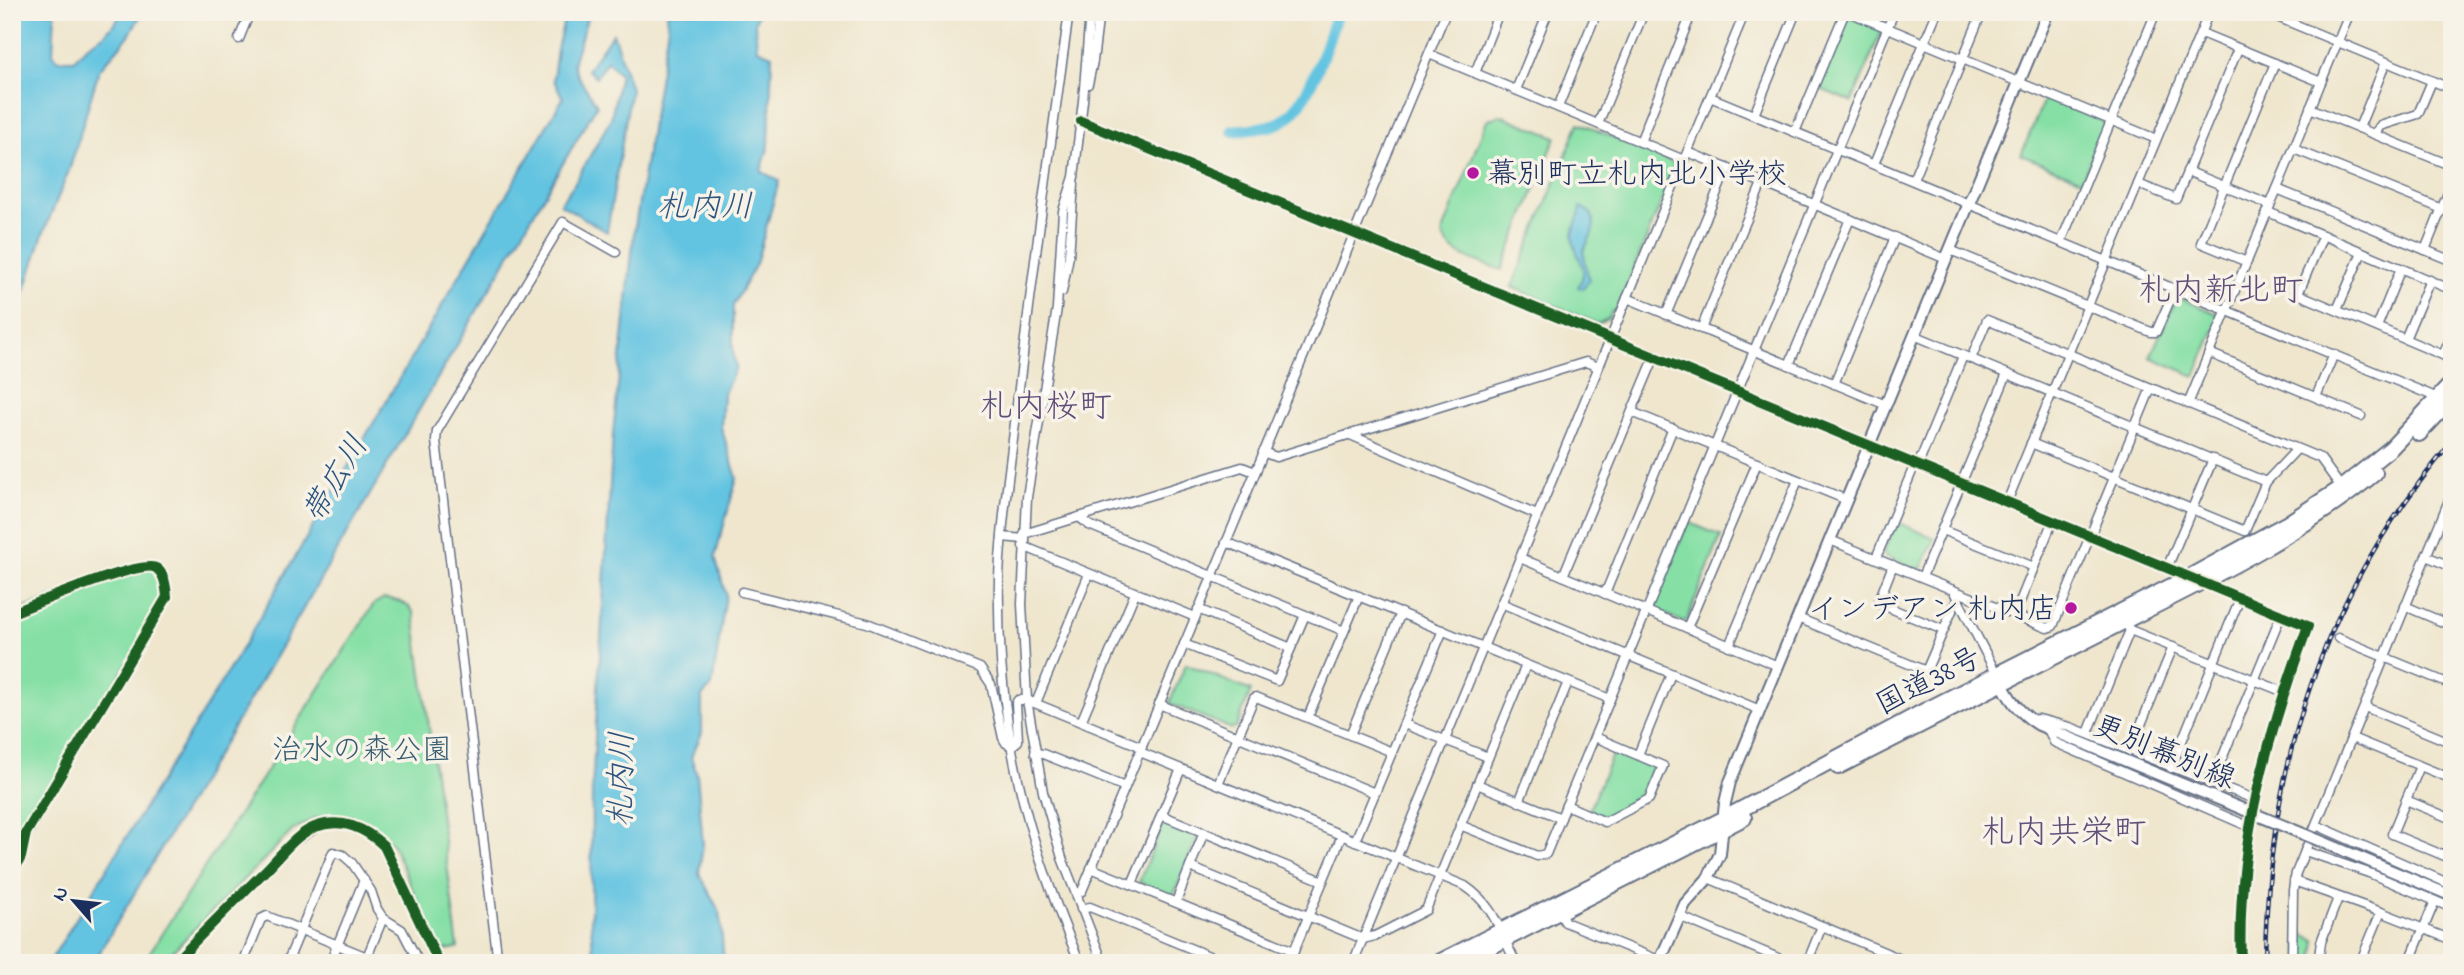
<svg xmlns="http://www.w3.org/2000/svg" width="2464" height="975" font-family="'Indie Flower','Klee One',sans-serif">
  <rect width="100%" height="100%" fill="#f7f3e8"/>
  <filter id="ink" filterUnits="userSpaceOnUse"><feTurbulence type="fractalNoise" baseFrequency=".0143" numOctaves="2"/><feDisplacementMap in="SourceGraphic" scale="14" xChannelSelector="R" yChannelSelector="G"/><feConvolveMatrix kernelMatrix="1 2 1 2 8 2 1 2 1" color-interpolation-filters="sRGB"/></filter>
  <filter id="wash" filterUnits="userSpaceOnUse"><feTurbulence type="fractalNoise" baseFrequency=".00686" numOctaves="4" result="noise"/><feDisplacementMap in="SourceGraphic" scale="28" xChannelSelector="R" yChannelSelector="G"/><feGaussianBlur stdDeviation="1.57" result="paint"/><feColorMatrix in="noise" values="0 0 0 0 0 0 0 0 0 0 0 0 0 0 0 0 0 1.4 0 .05"/><feComposite in="paint" operator="in"/></filter>
  <g filter="url(#wash)">
    <rect width="100%" height="100%" fill="#efe6cd"/>
    <g fill="#86e0a6" stroke="#508882" stroke-width="2">
      <polygon points="1850,17 1879,29 1881,32 1852,102 1818,88 1847,18"/>
      <polygon points="2045,97 2104,122 2105,125 2082,180 2021,155"/>
      <path d="M1500 115 1556 137 1502 270C1481 262 1449 257 1442 234L1487 120Z"/>
      <polygon points="1579,123 1677,164 1616,312 1612,311 1609,318 1598,324 1512,287"/>
      <polygon points="2177,297 2218,314 2220,317 2195,376 2150,357"/>
      <polygon points="1688,522 1721,536 1687,620 1683,622 1654,609 1653,607"/>
      <polygon points="1896,522 1935,538 1922,567 1918,570 1885,556 1883,553"/>
      <path d="M147 565C163 570 166 581 167 597L12 854V613L96 581Z"/>
      <path d="M384 598C397 600 407 602 414 613L458 948 439 951 393 845 370 825 352 816 315 818 292 831 161 963H143L374 604Z"/>
      <polygon points="1186,664 1251,691 1236,728 1232,729 1171,704 1170,701"/>
      <polygon points="1614,750 1656,767 1658,770 1646,796 1605,817 1589,810"/>
      <polygon points="1164,821 1198,835 1174,894 1170,896 1139,882"/>
      <polygon points="2299,932 2316,940 2313,963 2300,963"/>
    </g>
    <g fill="#63c4e1" stroke="#3f7aa0" stroke-width="2">
      <polygon points="12,12 55,12 53,53 58,60 74,60 88,45 105,34 124,12 143,12 128,37 99,70 70,168 43,234 22,299 12,340"/>
      <polygon points="566,12 589,12 573,64 577,75 597,105 271,664 93,963 49,963 238,655 563,98 553,79 557,49"/>
      <polygon points="667,12 758,12 755,23 757,49 772,55 769,145 761,171 779,181 756,264 733,305 733,352 736,368 723,395 721,427 737,478 715,557 726,595 712,686 702,696 702,733 691,757 697,774 703,845 699,873 720,913 724,963 594,963 591,925 592,790 613,434 634,233 668,26"/>
      <polygon points="613,33 631,89 607,232 560,204 574,184 611,119 620,74 607,61 596,77 587,70"/>
      <path d="M1581 207C1603 215 1592 236 1583 251L1589 280 1583 289 1578 287C1592 266 1573 257 1573 235 1573 229 1580 215 1581 207Z"/>
    </g>
    <g fill="none" stroke-linecap="round" stroke-linejoin="round">
      <path stroke="#63c4e1" stroke-width="12" d="M1233 131C1248 129 1267 129 1281 122 1308 109 1328 40 1337 12"/>
    </g>
  </g>
  <g filter="url(#ink)">
    <g fill="none" stroke-linecap="round" stroke-linejoin="round">
      <g stroke="#656f85" stroke-width="11">
        <g id="street">
          <path d="M1069 12C1051 143 1032 274 1017 405 1011 462 1001 521 999 578 998 629 1001 681 1009 731 1021 812 1048 888 1080 963"/>
          <polyline points="1090,12 1083,101 1074,177 1063,211 1057,308 1027,497 1022,604 1027,700 1043,792 1062,858 1103,963"/>
          <polyline points="1849,12 2156,139"/>
          <polyline points="2265,12 2452,89"/>
          <polyline points="2201,33 2321,82"/>
          <polyline points="239,39 250,12"/>
          <polyline points="1429,54 1684,160"/>
          <polyline points="1475,73 1499,12"/>
          <polyline points="1088,84 1093,61 1099,12"/>
          <polyline points="1516,90 1548,12"/>
          <polyline points="1710,97 2438,398"/>
          <polyline points="1558,107 1597,12"/>
          <polyline points="2310,108 2452,166"/>
          <polyline points="1754,115 1796,12"/>
          <polyline points="1081,121 2188,577"/>
          <polyline points="1598,124 1644,12"/>
          <polyline points="2359,128 2386,62"/>
          <polyline points="1795,132 1845,12"/>
          <polyline points="2375,134 2380,126 2418,114 2432,81"/>
          <polyline points="1640,142 1692,12"/>
          <polyline points="2294,149 2452,213"/>
          <polyline points="1688,152 1946,259"/>
          <polyline points="1874,164 1937,12"/>
          <polyline points="2187,171 2270,205"/>
          <polyline points="1913,180 1982,12"/>
          <polyline points="2138,184 2176,199 2238,49"/>
          <polyline points="2277,189 2452,261"/>
          <polyline points="2268,212 2452,290"/>
          <polyline points="2323,235 2298,294 2452,359"/>
          <polyline points="2061,242 2156,12"/>
          <polyline points="1950,250 2151,332 2156,332 2175,289"/>
          <polyline points="2425,250 2452,183"/>
          <polyline points="2247,262 2201,243 2275,63"/>
          <polyline points="1062,292 1069,256 1074,184"/>
          <polyline points="1627,298 1886,405"/>
          <polyline points="2337,310 2362,252"/>
          <polyline points="1666,315 1727,168"/>
          <polyline points="2377,327 2401,268"/>
          <polyline points="1701,329 1762,183"/>
          <polyline points="1914,335 2266,482"/>
          <polyline points="2405,339 2430,280"/>
          <polyline points="2209,353 2361,416"/>
          <polyline points="2443,355 2452,335"/>
          <polyline points="1971,359 1987,320 2320,458 2343,490"/>
          <polyline points="1789,365 1850,219"/>
          <polyline points="1834,384 1895,237"/>
          <polyline points="2316,397 2334,354"/>
          <polyline points="2188,404 2350,12"/>
          <polyline points="1632,412 1847,500"/>
          <polyline points="1348,434 1537,515"/>
          <polyline points="2031,443 2245,531 2266,482 2297,449"/>
          <polyline points="1263,452 1276,457 1586,362 1598,367"/>
          <polyline points="1918,465 1963,356"/>
          <polyline points="2007,502 2209,12"/>
          <polyline points="1079,517 1089,525 1344,631"/>
          <polyline points="1942,530 2034,567"/>
          <polyline points="1024,534 1242,467 1255,472"/>
          <polyline points="1002,537 1024,539"/>
          <polyline points="1830,540 1953,590 1997,675"/>
          <polyline points="1226,542 1610,699"/>
          <polyline points="1023,546 1195,617"/>
          <polyline points="2426,556 2452,567"/>
          <polyline points="1520,558 1778,666"/>
          <polyline points="1876,558 1915,464"/>
          <polyline points="1893,565 1878,603 1943,630"/>
          <polyline points="2167,568 2213,459"/>
          <polyline points="1563,576 1655,356"/>
          <polyline points="1922,577 2007,374"/>
          <path d="M2204 582 2308 626C2267 736 2236 844 2241 963"/>
          <polyline points="1953,590 2047,628 2053,626 2151,388"/>
          <polyline points="742,592 867,623 980,668 991,684 1003,738 1006,743 1012,746"/>
          <polyline points="1605,594 1673,428"/>
          <polyline points="1501,603 1760,710"/>
          <polyline points="2405,606 2452,626"/>
          <polyline points="1198,609 1291,648"/>
          <polyline points="2015,614 2053,520"/>
          <polyline points="1798,618 1926,671 1958,597"/>
          <polyline points="1687,628 1757,463"/>
          <polyline points="2130,630 2284,692"/>
          <polyline points="2338,638 2452,685"/>
          <polyline points="1184,644 1277,681 1305,615"/>
          <polyline points="1729,646 1798,480"/>
          <polyline points="1036,703 1089,574"/>
          <polyline points="1159,704 1375,793"/>
          <polyline points="2365,707 2452,743"/>
          <polyline points="1308,717 1359,596"/>
          <polyline points="2030,720 2039,719 2070,727 2254,799"/>
          <polyline points="1081,722 1135,593"/>
          <polyline points="1404,724 1488,757"/>
          <polyline points="2048,729 2054,742 2250,827"/>
          <polyline points="2088,733 2130,630 2128,627"/>
          <polyline points="1350,735 1401,613"/>
          <polyline points="2352,738 2452,779"/>
          <polyline points="1012,746 1018,741 1016,703 1018,700 1027,700 1142,747"/>
          <polyline points="2130,751 2173,647"/>
          <path d="M1140 752 1465 886C1495 906 1500 932 1516 963"/>
          <polyline points="1035,753 1043,754 1125,787"/>
          <polyline points="1638,755 1671,674"/>
          <polyline points="2420,766 2392,834 2452,859"/>
          <polyline points="2171,768 2240,598"/>
          <polyline points="2212,783 2281,615"/>
          <polyline points="1218,784 1254,698 1256,697 1392,752"/>
          <polyline points="1477,784 1561,818"/>
          <polyline points="2406,800 2452,819"/>
          <polyline points="1519,802 1568,682"/>
          <polyline points="1566,805 1605,822 1649,799 1663,766 1595,737"/>
          <polyline points="1161,815 1323,881"/>
          <polyline points="1460,825 1537,856 1546,854 1894,12"/>
          <polyline points="2316,825 2452,885"/>
          <polyline points="1355,841 1443,630"/>
          <path d="M288 848C322 818 349 813 384 846L439 963"/>
          <polyline points="2305,851 2369,873 2452,908"/>
          <polyline points="1190,867 1363,939 1375,936 1426,910 1526,665"/>
          <polyline points="1091,868 1294,951"/>
          <polyline points="1708,878 1910,963"/>
          <polyline points="2294,881 2381,912 2452,940"/>
          <polyline points="1132,884 1181,769"/>
          <polyline points="1076,894 1082,891 1446,12"/>
          <polyline points="1176,902 1204,832"/>
          <polyline points="1081,909 1090,907 1226,963"/>
          <polyline points="1558,909 1565,922 1666,963"/>
          <polyline points="1679,916 1790,963"/>
          <polyline points="243,963 261,919 267,916 367,957 383,918"/>
          <polyline points="287,963 333,852 343,855 352,863 371,891 377,909 383,918 402,930 419,963"/>
          <polyline points="330,963 364,880"/>
          <polyline points="498,963 436,441 437,431 563,222 616,252"/>
          <polyline points="1289,963 1342,835"/>
          <polyline points="1353,963 1745,12"/>
          <polyline points="1807,963 1822,926"/>
          <polyline points="2292,963 2293,890 2296,873 2452,493"/>
          <polyline points="2318,963 2321,942 2338,898"/>
          <polyline points="2360,963 2381,912"/>
          <polyline points="2409,963 2435,901"/>
        </g>
      </g>
      <g stroke="#656f85" stroke-width="14">
        <g id="secondary">
          <path d="M1999 677C2008 698 2019 713 2039 725L2245 810"/>
          <polyline points="2318,840 2452,896"/>
          <polyline points="1659,963 1685,904 1708,878 1720,854 1725,803 1730,782 2048,12"/>
        </g>
      </g>
      <g stroke="#656f85" stroke-width="18">
        <g id="highway">
          <polyline points="2419,434 2452,399"/>
          <path d="M1838 767C1934 719 2028 670 2123 622 2211 578 2300 535 2375 473"/>
          <polyline points="1437,963 1725,818 1926,710 2189,577 2286,524 2341,488 2391,448 2452,383"/>
          <polyline points="1459,963 1744,818"/>
        </g>
      </g>
      <use href="#street" stroke="#fff" stroke-width="8"/>
      <use href="#secondary" stroke="#fff" stroke-width="10"/>
      <use href="#highway" stroke="#fff" stroke-width="14"/>
      <g stroke="#1b2f5e" stroke-width="4.5">
        <path id="rail" d="M2265 963C2267 766 2323 592 2452 442"/>
      </g>
      <use href="#rail" stroke="#f7f3e8" stroke-width="2" stroke-dasharray="5" stroke-linecap="butt"/>
      <g stroke="#656f85" stroke-width="14" stroke-linecap="butt">
        <polyline id="secondary-bridge" points="2245,810 2318,840"/>
      </g>
      <use href="#secondary-bridge" stroke="#fff" stroke-width="10"/>
      <g stroke="#f7f3e8" stroke-width="15">
        <g id="cycleway">
          <path d="M1081 121 2308 626C2267 736 2236 844 2241 963"/>
          <path d="M12 613C33 605 141 559 156 568 165 574 166 587 167 597L26 833 21 857 12 875"/>
          <path d="M174 963C204 931 235 901 266 870 280 856 296 834 315 827 341 817 365 828 384 846L439 963"/>
        </g>
      </g>
      <use href="#cycleway" stroke="#1b5e20" stroke-width="10"/>
    </g>
  </g>
  <g fill="#b5179e" stroke="#f7f3e8" stroke-width="2.5">
    <circle cx="1473" cy="173" r="7"/>
    <circle cx="2071" cy="608" r="7"/>
  </g>
  <g text-anchor="middle" stroke-width="7" stroke-linejoin="round" paint-order="stroke">
    <g font-size="30" fill="#1b2f5e" stroke="#f7f3e8" text-anchor="start">
      <text x="1487" y="183">幕別町立札内北小学校</text>
      <text x="2057" y="618" text-anchor="end">インデアン 札内店</text>
    </g>
    <g font-size="30" fill="#1b2f5e" stroke="#f7f3e8">
      <text transform="translate(1928 680) rotate(-27)" y="10">国道38号</text>
      <text transform="translate(2165 751) rotate(22)" y="10">更別幕別線</text>
    </g>
    <g font-size="30" fill="#365b70" stroke="#f7f3e8">
      <text x="362" y="759">治水の森公園</text>
    </g>
    <g font-size="32" font-style="italic" fill="#2d547f" stroke="#f7f3e8">
      <text x="705" y="216">札内川</text>
      <text transform="translate(334 478) rotate(-59)" y="11">帯広川</text>
      <text transform="translate(620 779) rotate(-89)" y="11">札内川</text>
    </g>
    <g font-size="33" fill="#5e4e78" stroke="#f7f3e8">
      <text x="2221" y="300">札内新北町</text>
      <text x="1046" y="416">札内桜町</text>
      <text x="2064" y="842">札内共栄町</text>
    </g>
  </g>
  <rect width="2464" height="975" fill="none" stroke="#f7f3e8" stroke-width="42"/>
  <g transform="translate(74 901) rotate(298)" stroke="#f7f3e8" stroke-width="5" paint-order="stroke">
  <path d="M0-5L12 26L0 18L-12 26Z" fill="#1b2f5e"/>
  <text y="-10" font-size="19" font-weight="bold" text-anchor="middle" fill="#1b2f5e">N</text>
  </g>
</svg>
